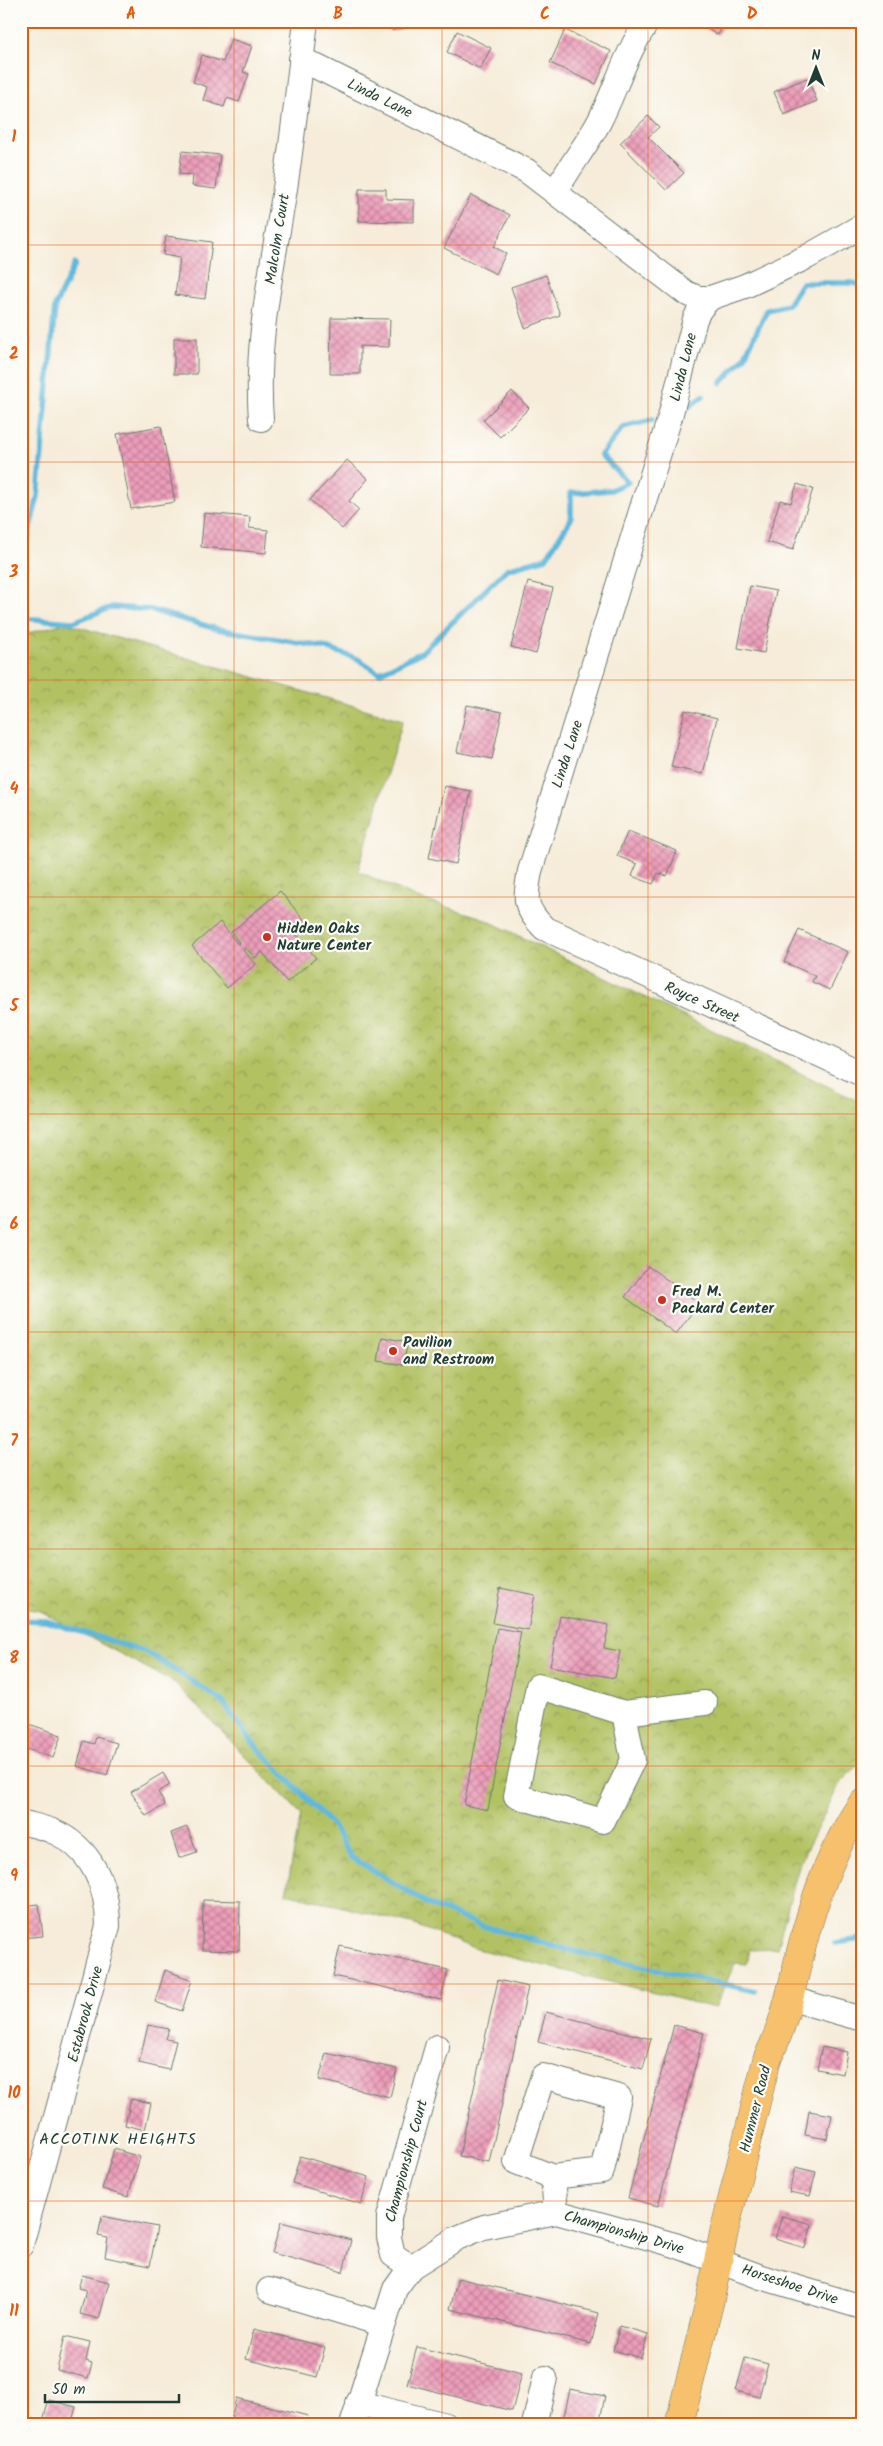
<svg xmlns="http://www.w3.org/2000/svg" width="883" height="2446" font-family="Kalam,sans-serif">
  <defs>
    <pattern id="park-crowns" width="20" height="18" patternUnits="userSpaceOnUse" patternTransform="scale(1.25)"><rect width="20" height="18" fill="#b2c264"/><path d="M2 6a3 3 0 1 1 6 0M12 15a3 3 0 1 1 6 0" fill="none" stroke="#909f53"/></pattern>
    <pattern id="building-cross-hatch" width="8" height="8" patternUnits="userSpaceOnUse" patternTransform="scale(1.25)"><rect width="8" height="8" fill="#ed9dba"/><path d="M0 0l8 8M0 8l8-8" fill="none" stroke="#bf8198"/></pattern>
  </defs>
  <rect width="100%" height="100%" fill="#fdfcf7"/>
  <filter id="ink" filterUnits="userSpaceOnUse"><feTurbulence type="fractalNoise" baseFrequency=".02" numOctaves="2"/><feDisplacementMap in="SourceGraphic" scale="10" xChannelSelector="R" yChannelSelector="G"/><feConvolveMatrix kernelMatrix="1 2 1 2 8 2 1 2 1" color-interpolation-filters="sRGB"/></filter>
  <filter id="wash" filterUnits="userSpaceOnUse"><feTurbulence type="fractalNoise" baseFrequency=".0096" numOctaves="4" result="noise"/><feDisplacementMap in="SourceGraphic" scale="20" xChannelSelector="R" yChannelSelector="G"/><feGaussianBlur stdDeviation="1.12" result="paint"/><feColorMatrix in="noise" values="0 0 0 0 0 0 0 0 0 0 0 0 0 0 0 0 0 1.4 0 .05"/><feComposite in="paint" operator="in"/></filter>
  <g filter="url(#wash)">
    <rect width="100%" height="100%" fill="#f6ecd9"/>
    <polygon fill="url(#park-crowns)" stroke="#68804c" points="65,623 403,720 358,871 417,898 480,917 862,1103 862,1760 840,1783 800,1862 777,1948 750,1949 747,1964 735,1963 715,2008 477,1949 412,1924 286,1893 301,1814 175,1683 38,1610 21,1609 21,635"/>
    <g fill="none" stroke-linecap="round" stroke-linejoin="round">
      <g stroke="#5fb8dc" stroke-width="5.5">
        <polyline points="721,383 744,358 767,310 788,305 802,283 853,283 862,286"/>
        <polyline points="686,409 703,396"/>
        <polyline points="21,563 38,496 55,306 75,264"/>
        <polyline points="21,618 73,622 112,607 151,610 217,629 323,647 358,659 379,673 422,652 507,569 546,558 571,519 571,493 611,490 628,482 601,455 623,427 652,420"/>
        <polyline points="21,1620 46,1621 146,1652 221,1700 253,1743 332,1825 351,1857 430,1905 483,1926 573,1951 755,1991"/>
        <polyline points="835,1943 862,1939"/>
      </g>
    </g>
    <g id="blocks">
      <g fill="url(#building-cross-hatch)">
        <polygon points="390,21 416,21 417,25 392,31"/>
        <polygon points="691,21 725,21 718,35"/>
        <polygon points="782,21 804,21 803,26"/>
        <polygon points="565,30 611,51 596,84 550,63"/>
        <polygon points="457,31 491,48 480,69 447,52"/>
        <polygon points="231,39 252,46 243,72 249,74 239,102 227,98 224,107 203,100 207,87 193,82 202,55 223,62"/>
        <polygon points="807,78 817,101 784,115 774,92"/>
        <polygon points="648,116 659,127 648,137 684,173 666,190 620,143"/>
        <polygon points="182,151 220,155 216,189 192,186 193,175 179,174"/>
        <polygon points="359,189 386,189 386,199 414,200 414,222 359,221"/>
        <polygon points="471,195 510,215 494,247 506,253 496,274 444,248"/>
        <polygon points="166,236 212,242 205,299 175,295 180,258 163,255"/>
        <polygon points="546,275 560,315 525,328 511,287"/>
        <polygon points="331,318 390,319 389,347 360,346 360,374 330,374"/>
        <rect x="174" y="338" width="23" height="36"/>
        <polygon points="512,391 529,408 500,437 483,420"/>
        <polygon points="161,426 175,502 131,509 117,434"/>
        <polygon points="347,460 368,479 349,501 359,510 342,529 310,500"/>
        <polygon points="797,484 813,489 793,550 767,542 780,500 791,503"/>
        <polygon points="204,513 250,517 249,528 268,530 266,553 201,547"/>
        <polygon points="528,582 553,588 536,654 511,647"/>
        <polygon points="750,586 776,591 764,653 738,648"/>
        <polygon points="467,705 502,712 492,759 457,752"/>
        <polygon points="685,710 717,718 703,774 671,767"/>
        <polygon points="444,786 471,791 456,864 429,858"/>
        <polygon points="628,831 677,851 667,876 658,873 653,884 632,876 637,864 617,856"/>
        <polygon points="280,891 305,921 293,930 316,958 287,982 262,952 255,958 246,948 243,950 256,964 227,988 192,946 220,922 238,944 240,943 231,932"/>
        <polygon points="799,930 848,952 830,990 812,982 815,976 784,962"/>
        <polygon points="648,1266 699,1303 676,1334 625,1297"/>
        <polygon points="382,1337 408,1342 403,1365 378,1361"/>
        <polygon points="500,1588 535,1595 528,1630 493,1623"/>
        <polygon points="560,1616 609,1625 604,1648 620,1651 615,1678 550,1666"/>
        <polygon points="497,1628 521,1632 488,1810 464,1805"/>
        <polygon points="26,1723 61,1735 53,1758 21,1747 21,1738"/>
        <polygon points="96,1737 117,1743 107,1775 77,1766 84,1741 94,1744"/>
        <polygon points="163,1773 170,1785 158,1792 165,1805 146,1816 131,1792"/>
        <polygon points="187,1827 197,1852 179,1858 171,1833"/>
        <polygon points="203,1900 240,1901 239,1951 202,1950"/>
        <polygon points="39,1904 43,1936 21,1938 21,1906"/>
        <polygon points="340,1946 448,1970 441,2000 333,1976"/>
        <polygon points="165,1970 192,1980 182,2011 155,2002"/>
        <polygon points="498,1980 528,1987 489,2162 459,2156"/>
        <polygon points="546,2012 651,2039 643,2069 538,2042"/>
        <polygon points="148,2025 169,2029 166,2039 176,2041 169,2070 139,2063"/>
        <polygon points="674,2025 704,2033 658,2206 628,2198"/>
        <polygon points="822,2047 847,2052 843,2074 817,2069"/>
        <polygon points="326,2053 397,2069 390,2097 319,2080"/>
        <polygon points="131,2099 151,2103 145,2130 125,2125"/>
        <polygon points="809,2111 832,2115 827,2139 805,2135"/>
        <polygon points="114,2149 140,2157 128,2197 102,2189"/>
        <polygon points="300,2156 369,2177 361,2204 292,2183"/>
        <polygon points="795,2167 816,2172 810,2196 789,2192"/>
        <polygon points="102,2216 157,2227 150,2266 105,2257 108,2238 98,2236"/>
        <polygon points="782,2216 812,2224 805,2248 775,2239"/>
        <polygon points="281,2222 351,2240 343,2272 272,2253"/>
        <polygon points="82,2275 109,2282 99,2319 80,2314 86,2290 78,2288"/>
        <polygon points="458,2278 599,2313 591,2344 450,2309"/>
        <polygon points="620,2326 648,2334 641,2358 613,2350"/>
        <polygon points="254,2329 325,2347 317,2377 246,2359"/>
        <polygon points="65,2336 90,2342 86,2361 92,2363 88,2378 57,2370"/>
        <polygon points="417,2347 522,2373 512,2411 407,2384"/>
        <polygon points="745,2358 768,2364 759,2397 736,2391"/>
        <polygon points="570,2389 605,2396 599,2425 562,2425"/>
        <polygon points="236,2398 308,2416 306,2425 230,2425"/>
        <polygon points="49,2400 76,2407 71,2425 42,2424"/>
      </g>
    </g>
  </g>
  <g filter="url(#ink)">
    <use href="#blocks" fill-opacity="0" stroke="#6a7a6e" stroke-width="1"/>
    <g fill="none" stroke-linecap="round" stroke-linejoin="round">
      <g stroke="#6a7a6e" stroke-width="26">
        <g id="minor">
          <polyline points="301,59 527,171 686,293 698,298 710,298 745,286 807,257 862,226"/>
          <path d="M556 191C569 167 586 146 599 122 616 89 626 52 648 21"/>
          <path d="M710 298 700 309 695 319 670 417 530 871C525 899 523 907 544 928L862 1074"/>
          <path d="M261 419C255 343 272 269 284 195 293 137 299 79 306 21"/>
          <polyline points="624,1713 538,1686 516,1796 603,1821 633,1760 624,1713 705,1703"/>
          <path d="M21 1822C31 1825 42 1827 52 1831 91 1847 108 1886 108 1926L21 2245"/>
          <polyline points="788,1998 862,2019"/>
          <polyline points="553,2177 602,2171 619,2097 543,2076 516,2162 553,2177 556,2212"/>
          <polyline points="411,2267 393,2255 389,2237 389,2217 437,2047"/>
          <polyline points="269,2290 382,2324"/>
          <polyline points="358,2403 446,2425"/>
          <polyline points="352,2425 395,2289 411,2267 457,2238 484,2227 556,2212 675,2245 761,2277 862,2307"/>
          <polyline points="534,2425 545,2378"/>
        </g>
      </g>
      <g stroke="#6a7a6e" stroke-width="29">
        <path id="major" d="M679 2425 710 2300 724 2232 767 2059C784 2026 791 1990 800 1954 813 1901 831 1849 862 1804"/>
      </g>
      <use href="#minor" stroke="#fff" stroke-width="24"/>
      <use href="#major" stroke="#f7c06c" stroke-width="28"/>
    </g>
  </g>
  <path fill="none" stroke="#e8590c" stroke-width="1" stroke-opacity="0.55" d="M234 21V2425M442 21V2425M648 21V2425M21 245H862M21 462H862M21 680H862M21 897H862M21 1114H862M21 1332H862M21 1549H862M21 1766H862M21 1984H862M21 2201H862"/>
  <g fill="#c8321e" stroke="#fdfcf7" stroke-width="2">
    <circle cx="267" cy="937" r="5"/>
    <circle cx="662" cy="1300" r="5"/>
    <circle cx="393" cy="1351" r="5"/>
  </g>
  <g text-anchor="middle" stroke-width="4.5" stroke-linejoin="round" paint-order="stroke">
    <g font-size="15" fill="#1f3d34" stroke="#fdfcf7">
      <text transform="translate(380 98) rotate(26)" y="5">Linda Lane</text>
      <text transform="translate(277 239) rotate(-81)" y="5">Malcolm Court</text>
      <text transform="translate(683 367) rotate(-76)" y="5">Linda Lane</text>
      <text transform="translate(567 754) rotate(-72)" y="5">Linda Lane</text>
      <text transform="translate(702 1002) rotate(24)" y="5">Royce Street</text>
      <text transform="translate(85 2014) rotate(-75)" y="5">Estabrook Drive</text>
      <text transform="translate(755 2109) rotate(-76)" y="5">Hummer Road</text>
      <text transform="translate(406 2161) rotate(-75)" y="5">Championship Court</text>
      <text transform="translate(624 2232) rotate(16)" y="5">Championship Drive</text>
      <text transform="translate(790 2284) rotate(18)" y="5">Horseshoe Drive</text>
    </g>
    <g font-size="15" font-weight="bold" fill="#1f3d34" stroke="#fdfcf7" text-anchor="start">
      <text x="277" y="933">Hidden Oaks<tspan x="277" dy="17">Nature Center</tspan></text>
      <text x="672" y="1296">Fred M.<tspan x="672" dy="17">Packard Center</tspan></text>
      <text x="403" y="1347">Pavilion<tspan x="403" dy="17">and Restroom</tspan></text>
    </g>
    <g font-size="16" letter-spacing="1" fill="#1f3d34" stroke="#fdfcf7">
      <text x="118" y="2144">ACCOTINK HEIGHTS</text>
    </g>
  </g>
  <rect width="883" height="2446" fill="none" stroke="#fdfcf7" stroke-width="55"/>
  <g transform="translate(816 68)" stroke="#fdfcf7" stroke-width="4" paint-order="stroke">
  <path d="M0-4L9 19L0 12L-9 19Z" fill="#1f3d34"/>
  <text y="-8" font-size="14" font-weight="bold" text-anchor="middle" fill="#1f3d34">N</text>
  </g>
  <path d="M45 2394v8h134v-8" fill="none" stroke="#1f3d34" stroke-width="2.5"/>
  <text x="52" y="2394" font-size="15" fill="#1f3d34" stroke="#fdfcf7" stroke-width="4" paint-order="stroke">50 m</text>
  <rect x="28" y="28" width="828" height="2390" fill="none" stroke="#e8590c" stroke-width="2"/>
  <g font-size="16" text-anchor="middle" font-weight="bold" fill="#e8590c">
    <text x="131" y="19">A</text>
    <text x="338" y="19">B</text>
    <text x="545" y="19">C</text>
    <text x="752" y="19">D</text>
    <text x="14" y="142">1</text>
    <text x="14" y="359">2</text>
    <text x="14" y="577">3</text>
    <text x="14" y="794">4</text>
    <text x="14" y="1011">5</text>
    <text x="14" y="1229">6</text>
    <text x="14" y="1446">7</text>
    <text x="14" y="1663">8</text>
    <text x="14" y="1881">9</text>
    <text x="14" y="2098">10</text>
    <text x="14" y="2316">11</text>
  </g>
</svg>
